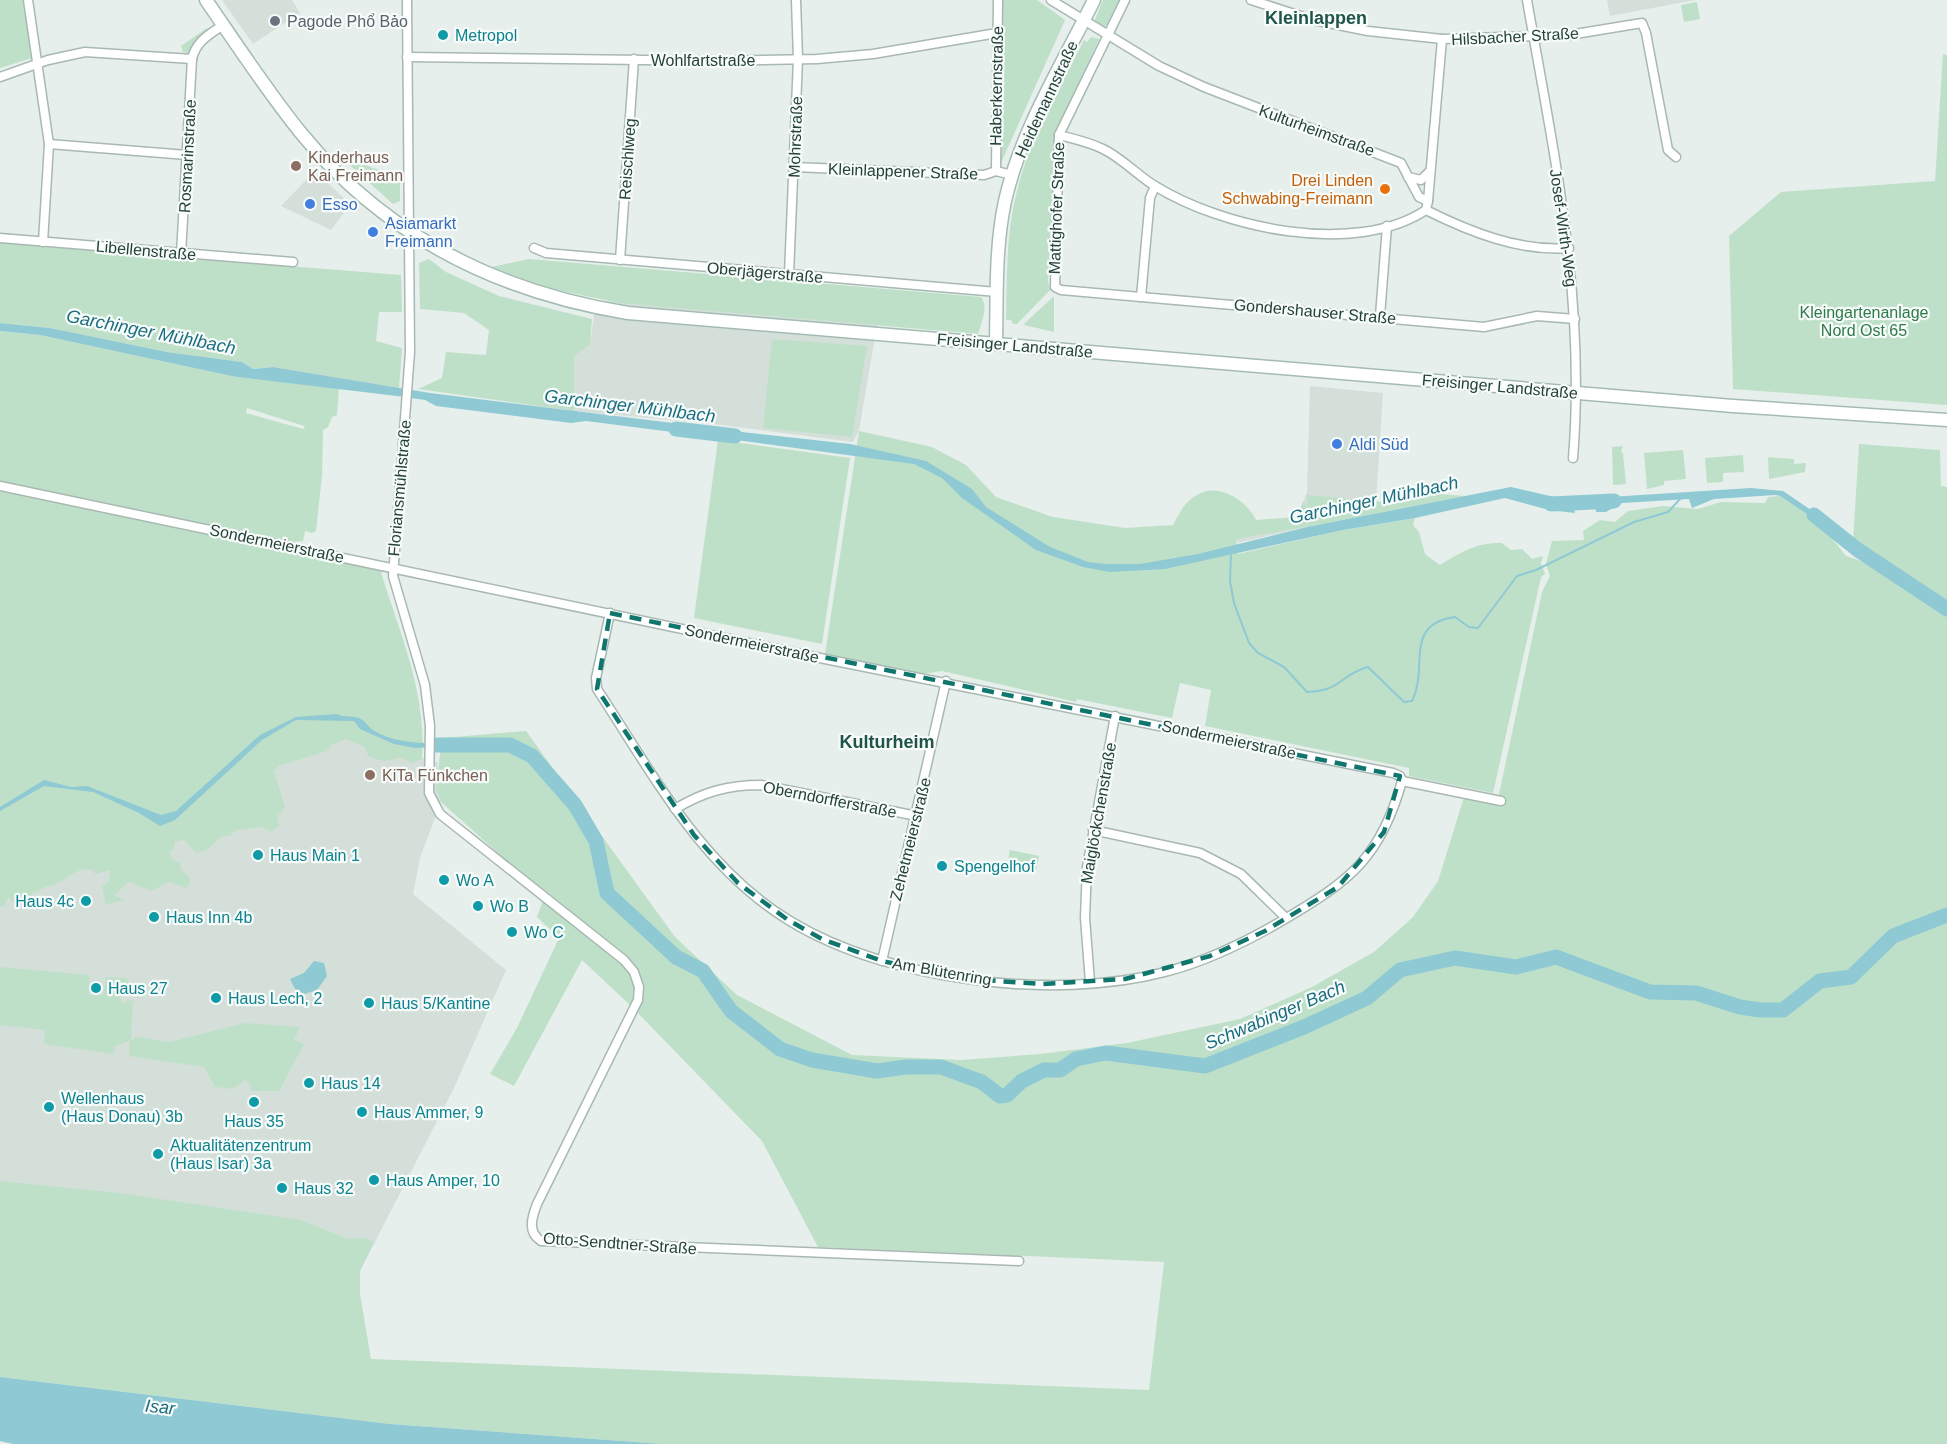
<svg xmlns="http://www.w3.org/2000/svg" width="1947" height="1444" font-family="Helvetica,sans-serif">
  <rect width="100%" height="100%" fill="#e6efeb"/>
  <g fill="#d4dfda">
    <polygon points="222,0 292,0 300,13 253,44"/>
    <polygon points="1607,0 1695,0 1610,16"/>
    <polygon points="315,171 355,209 346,210 331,230 281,206"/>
    <polygon points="596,300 877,325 859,431 853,442 714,424 574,411 574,356 590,345"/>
    <polygon points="1310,386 1383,393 1376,502 1307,496 1307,527 1237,543 1234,530 1297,517 1307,492"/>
    <polygon points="325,734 438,762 436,788 441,802 420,858 413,894 506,970 454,1088 360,1271 0,1221 0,883 283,808 268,745"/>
  </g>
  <g fill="#bfe0c8" fill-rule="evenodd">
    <polygon points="0,0 23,0 32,58 0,68"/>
    <polygon points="1002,0 1037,0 1065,20 1001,163 999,158"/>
    <polygon points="1103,0 1119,0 1107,25 1102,27 1095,20"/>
    <polygon points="1697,2 1700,19 1684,22 1681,5"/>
    <polygon points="207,28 209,30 187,53 183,52 181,46"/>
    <path d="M1091 37 1099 39 1055 137 1048 281 1050 290 1017 324H1013L1011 320H1006C1007 277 1006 233 1017 191 1030 138 1059 89 1084 40L1087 42Z"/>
    <polygon points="1943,54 1947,55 1947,405 1733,389 1729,236 1781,192 1935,181"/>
    <path d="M349 151C364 167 379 172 400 173V201L393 204 342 158Z"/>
    <polygon points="0,243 401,275 402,312 379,312 376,341 402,348 399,388 273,367 253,369 242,362 167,352 50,328 0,323"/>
    <polygon points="429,259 446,272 499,296 592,319 590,345 574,356 574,411 418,389 442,378 446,352 486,355 489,330 464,313 420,309 419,263"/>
    <path d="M529 259 981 297C989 307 981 324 978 334L619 303 539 286 491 267Z"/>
    <polygon points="1054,296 1054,332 1024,325 1025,323"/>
    <path d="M0 331 40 335 236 377 339 388 337 415 332 417 328 427 323 430 322 476 316 531 312 533 305 531 303 541 290 542 0 481ZM247 408 304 426 305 427 303 429 246 413Z"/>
    <polygon points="772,339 867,346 852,437 763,428"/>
    <path d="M859 431 932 447 966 465 996 497 1053 517 1125 528 1173 525C1180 512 1186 499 1201 493 1221 484 1248 502 1256 520L1297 517 1303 502 1307 506V495L1395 503 1440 494 1465 496 1307 527V522L1305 527 1236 539 1238 554 1343 530 1415 518 1413 525 1419 532 1425 554 1440 565C1461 552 1477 542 1502 543L1511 550 1522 549 1532 559 1543 556 1541 563 1545 574 1541 577 1493 793 1409 776V768L1205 726 1211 690 1180 683 1172 718 1077 699 1076 702 942 671 922 674 825 654Z"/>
    <polygon points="718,440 850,458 822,644 694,618"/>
    <polygon points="1859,444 1940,450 1941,486 1947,487 1947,1444 663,1444 390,1424 0,1377 0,1181 119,1193 301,1220 348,1239 364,1238 374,1242 360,1271 360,1294 371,1359 1149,1390 1164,1262 818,1247 762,1141 633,1008 582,960 514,1086 490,1074 517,1028 559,938 537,917 545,895 441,802 436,788 442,738 526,731 675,937 737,995 852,1055 961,1060 1040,1054 1127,1043 1240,1019 1312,987 1374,952 1413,917 1438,881 1464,797 1490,803 1498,799 1542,592 1550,576 1546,564 1552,541 1584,540 1583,531 1600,520 1615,522 1628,511 1663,506 1698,509 1721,502 1765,503 1768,497 1780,496 1819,522 1846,556 1908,577 1853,542"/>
    <polygon points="1623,446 1621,452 1623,453 1626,484 1613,485 1612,447"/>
    <polygon points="1683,450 1686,479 1664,481 1664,485 1647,489 1644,453"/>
    <polygon points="1743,455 1744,472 1723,473 1723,482 1707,483 1705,458"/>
    <polygon points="1768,457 1794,459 1794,464 1806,463 1805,472 1769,479"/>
    <path d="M0 490 380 569C399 632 427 692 422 759L412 763 400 757C388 762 380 762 368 756L365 747 346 739 331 745 327 751 279 766 274 771 285 807 277 817 279 826 270 832 263 827 237 830 229 836H222L208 849 196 853 184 840 174 842V848L169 853 172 859 180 863 181 870 188 875 190 881 187 888 169 882 151 891 129 882 114 895 124 900 106 905 102 887 109 881 110 870 95 874 93 870C77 867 71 876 58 883 50 887 44 885 37 892H33L30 903 22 894 20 900 12 902 9 897 3 907 0 906Z"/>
    <polygon points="1010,850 1039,856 1036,871 1007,865"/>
    <polygon points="0,967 89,975 89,995 103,995 106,977 127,978 129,984 117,987 122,1003 133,1000 131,1041 136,1037 170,1042 245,1023 300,1027 294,1040 304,1044 279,1091 251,1091 251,1085 245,1080 233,1089 215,1087 204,1067 129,1056 130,1041 115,1046 113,1054 44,1044 45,1030 0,1025"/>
  </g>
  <g fill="#8ec9d4">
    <polygon points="0,323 50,328 167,352 242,362 253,369 273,367 430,393 697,426 696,435 586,421 571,423 436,406 425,400 397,396 236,377 40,335 0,331"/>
    <polygon points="715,429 850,444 926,461 972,489 986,507 1050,547 1088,562 1105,564 1140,564 1198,554 1307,527 1511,487 1572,501 1575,513 1549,510 1505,498 1415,518 1343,530 1165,569 1110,572 1083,567 1036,550 962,498 942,478 914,464 715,437"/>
    <polygon points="1751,488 1783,491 1833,525 1827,532 1819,522 1780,496 1775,495 1714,499 1692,508 1689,499 1622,503 1606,512 1596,512 1594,498"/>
    <path d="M337 714C345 718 352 715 359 718 366 721 368 727 373 730 397 745 429 744 455 741L456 746 415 748 394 744 360 729 354 721 296 720 262 740 175 820 160 826 139 813 93 792 44 786 0 811V807L44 780 71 787 87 786 161 815 176 811 260 735 296 717Z"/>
    <polygon points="314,961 324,963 327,976 317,990 304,994 295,989 290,979 304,973"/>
    <polygon points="0,1377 390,1424 663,1444 13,1444 0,1441"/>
  </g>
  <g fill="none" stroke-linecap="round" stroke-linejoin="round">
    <path stroke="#8ec9d4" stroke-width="2" d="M1231 555 1230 581 1234 603 1249 643 1258 653 1284 667 1307 692C1342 691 1339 675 1368 667L1404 702 1412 701C1429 667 1403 624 1455 617L1469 627 1478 628 1517 576 1536 570 1634 522 1668 512 1680 499"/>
    <g stroke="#8ec9d4" stroke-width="15">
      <polyline points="676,429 735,436"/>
      <polyline points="1551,504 1614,501"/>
      <polyline points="1814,515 1858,550 1947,609"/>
      <polyline points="436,745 510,745 532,756 575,805 596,841 607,893 676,957 703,971 731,1011 780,1049 812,1060 877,1071 906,1067 941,1067 982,1082 1000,1096 1007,1095 1022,1081 1044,1070 1060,1070 1076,1059 1106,1053 1205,1066 1304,1027 1367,998 1400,970 1455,958 1516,967 1556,957 1650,992 1696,993 1740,1007 1760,1010 1783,1010 1820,981 1851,977 1893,936 1947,915"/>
    </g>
    <g stroke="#a8b8b2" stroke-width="11">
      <g id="minor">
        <polyline points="28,0 49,144 43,242"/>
        <path d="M407 0 410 352 393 576 425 685 430 726 429 793 440 814 624 960 634 972 639 987 638 1000 537 1204C532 1217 527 1232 541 1241L1019 1261"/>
        <path d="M1051 0 1159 66 1204 87 1401 163 1419 197 1428 201 1426 210C1470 232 1520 252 1569 248"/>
        <polyline points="1125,0 1059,135 1055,287 1061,290 1484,327 1537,316 1575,319"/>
        <polyline points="1251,0 1313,20 1368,31 1442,39 1569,35 1642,23 1646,33 1668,150 1676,157"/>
        <path d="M1527 0C1554 154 1586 300 1573 458"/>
        <polyline points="407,57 718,61 817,59 873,54 997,33"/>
        <path d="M0 77 48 60 85 52 192 59C196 41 209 35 223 25"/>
        <path d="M1059 135C1074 139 1089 142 1103 149 1122 158 1137 175 1155 186 1223 228 1355 257 1426 210"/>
        <polyline points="49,144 187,155"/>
        <polyline points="794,167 984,175 996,171 1012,175"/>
        <polyline points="996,171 998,0"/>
        <polyline points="1408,177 1421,180 1430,171"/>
        <polyline points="1428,201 1442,39"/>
        <polyline points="0,238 293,262"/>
        <polyline points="534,248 546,253 997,292"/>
        <polyline points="181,254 192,59"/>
        <polyline points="620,260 634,59"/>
        <polyline points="789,274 798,59 796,0"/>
        <polyline points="1141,297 1150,198 1155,186"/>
        <polyline points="1380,316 1387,226"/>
        <polyline points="0,486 825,659 1393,773 1400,776 1402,781 1501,801"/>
        <path d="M610 613 596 678 597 689C653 774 701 867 790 921 888 981 1054 1001 1165 972 1207 961 1248 941 1285 919 1350 881 1381 857 1402 781"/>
        <path d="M675 809C703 792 728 785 761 785L917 816"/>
        <polyline points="1093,830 1200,853 1241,874 1286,918"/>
        <polyline points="882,961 946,681"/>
        <polyline points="1090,982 1085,918 1087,867 1115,716"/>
      </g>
    </g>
    <g stroke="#a4bbb3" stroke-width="15">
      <g id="secondary">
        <path d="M206 0C237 45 267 91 301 133 385 236 498 292 628 313L1733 406 1947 420"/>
        <path d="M996 343C997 296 995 247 1005 201 1021 130 1062 65 1094 0"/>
      </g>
    </g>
    <use href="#minor" stroke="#fff" stroke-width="8"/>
    <use href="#secondary" stroke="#fff" stroke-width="12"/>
  </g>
  <path fill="none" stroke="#0f766e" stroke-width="4.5" stroke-dasharray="12 8" stroke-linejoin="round" d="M610 613 1400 776 1384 832 1338 887 1265 931 1210 956 1125 979 1042 984 968 979 882 961 822 939 788 920 738 883 694 835 597 689Z"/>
  <circle fill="#6b7280" stroke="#f7fbf9" stroke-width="2" cx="275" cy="21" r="6"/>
  <g fill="#0f9aa8" stroke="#f7fbf9" stroke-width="2">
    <circle cx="443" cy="35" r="6"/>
    <circle cx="258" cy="855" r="6"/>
    <circle cx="942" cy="866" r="6"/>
    <circle cx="444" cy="880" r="6"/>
    <circle cx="86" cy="901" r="6"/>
    <circle cx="478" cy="906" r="6"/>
    <circle cx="154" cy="917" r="6"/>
    <circle cx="512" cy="932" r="6"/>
    <circle cx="96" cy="988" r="6"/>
    <circle cx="216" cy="998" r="6"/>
    <circle cx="369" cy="1003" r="6"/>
    <circle cx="309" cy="1083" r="6"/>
    <circle cx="254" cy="1102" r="6"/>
    <circle cx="49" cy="1107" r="6"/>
    <circle cx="362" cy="1112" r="6"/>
    <circle cx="158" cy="1154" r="6"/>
    <circle cx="374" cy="1180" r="6"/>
    <circle cx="282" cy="1188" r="6"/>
  </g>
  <g fill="#8d6e63" stroke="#f7fbf9" stroke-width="2">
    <circle cx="296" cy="166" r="6"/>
    <circle cx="370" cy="775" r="6"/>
  </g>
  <circle fill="#e8710a" stroke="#f7fbf9" stroke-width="2" cx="1385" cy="189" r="6"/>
  <g fill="#3f7fe0" stroke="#f7fbf9" stroke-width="2">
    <circle cx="310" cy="204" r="6"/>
    <circle cx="373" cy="232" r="6"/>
    <circle cx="1337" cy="444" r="6"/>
  </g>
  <g text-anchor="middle" stroke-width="4.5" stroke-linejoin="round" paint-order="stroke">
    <g font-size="16" fill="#5b616d" stroke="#f7fbf9" text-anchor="start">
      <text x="287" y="27">Pagode Phổ Bảo</text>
    </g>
    <g font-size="16" fill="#0d838f" stroke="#f7fbf9" text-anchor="start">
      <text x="455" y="41">Metropol</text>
      <text x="270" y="861">Haus Main 1</text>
      <text x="954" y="872">Spengelhof</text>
      <text x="456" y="886">Wo A</text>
      <text x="74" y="907" text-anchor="end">Haus 4c</text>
      <text x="490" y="912">Wo B</text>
      <text x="166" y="923">Haus Inn 4b</text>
      <text x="524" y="938">Wo C</text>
      <text x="108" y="994">Haus 27</text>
      <text x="228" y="1004">Haus Lech, 2</text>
      <text x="381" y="1009">Haus 5/Kantine</text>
      <text x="321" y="1089">Haus 14</text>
      <text x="61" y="1104">Wellenhaus<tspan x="61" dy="18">(Haus Donau) 3b</tspan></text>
      <text x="374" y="1118">Haus Ammer, 9</text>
      <text x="254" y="1127" text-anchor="middle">Haus 35</text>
      <text x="170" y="1151">Aktualitätenzentrum<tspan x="170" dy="18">(Haus Isar) 3a</tspan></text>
      <text x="386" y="1186">Haus Amper, 10</text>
      <text x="294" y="1194">Haus 32</text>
    </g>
    <g font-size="16" fill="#24423a" stroke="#f7fbf9">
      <text transform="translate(1515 36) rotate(-3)" y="6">Hilsbacher Straße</text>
      <text x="703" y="66">Wohlfartstraße</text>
      <text transform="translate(996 86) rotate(-89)" y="6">Haberkernstraße</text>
      <text transform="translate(1046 99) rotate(-65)" y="6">Heidemannstraße</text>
      <text transform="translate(1317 130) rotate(20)" y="6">Kulturheimstraße</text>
      <text transform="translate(795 137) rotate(-88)" y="6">Mohrstraße</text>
      <text transform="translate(187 156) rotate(-87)" y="6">Rosmarinstraße</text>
      <text transform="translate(627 159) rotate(-86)" y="6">Reischlweg</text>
      <text transform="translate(903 171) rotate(2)" y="6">Kleinlappener Straße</text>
      <text transform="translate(1056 208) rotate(-88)" y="6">Mattighofer Straße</text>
      <text transform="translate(1564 228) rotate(82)" y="6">Josef-Wirth-Weg</text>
      <text transform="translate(146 250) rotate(5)" y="6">Libellenstraße</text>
      <text transform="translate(765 272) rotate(5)" y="6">Oberjägerstraße</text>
      <text transform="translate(1315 311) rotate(5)" y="6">Gondershauser Straße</text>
      <text transform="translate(1015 345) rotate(5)" y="6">Freisinger Landstraße</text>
      <text transform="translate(1500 386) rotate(5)" y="6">Freisinger Landstraße</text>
      <text transform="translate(399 488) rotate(-85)" y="6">Floriansmühlstraße</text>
      <text transform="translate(277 543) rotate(12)" y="6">Sondermeierstraße</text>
      <text transform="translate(752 643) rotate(12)" y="6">Sondermeierstraße</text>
      <text transform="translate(1229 739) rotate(12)" y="6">Sondermeierstraße</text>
      <text transform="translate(830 799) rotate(11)" y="6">Oberndorfferstraße</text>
      <text transform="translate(1098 813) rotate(-80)" y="6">Maiglöckchenstraße</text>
      <text transform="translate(910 839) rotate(-76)" y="6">Zehetmeierstraße</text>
      <text transform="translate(942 971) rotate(10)" y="6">Am Blütenring</text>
      <text transform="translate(620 1243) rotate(4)" y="6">Otto-Sendtner-Straße</text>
    </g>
    <g font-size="16" fill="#785e54" stroke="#f7fbf9" text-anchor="start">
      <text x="308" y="163">Kinderhaus<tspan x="308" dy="18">Kai Freimann</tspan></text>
      <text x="382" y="781">KiTa Fünkchen</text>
    </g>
    <g font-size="16" fill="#c56008" stroke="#f7fbf9" text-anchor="end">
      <text x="1373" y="186">Drei Linden<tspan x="1373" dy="18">Schwabing-Freimann</tspan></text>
    </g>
    <g font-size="16" fill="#366cbe" stroke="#f7fbf9" text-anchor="start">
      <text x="322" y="210">Esso</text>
      <text x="385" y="229">Asiamarkt<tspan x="385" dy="18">Freimann</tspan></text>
      <text x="1349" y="450">Aldi Süd</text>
    </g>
    <g font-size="16" fill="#2d7a4b" stroke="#f7fbf9">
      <text x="1864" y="318">Kleingartenanlage<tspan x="1864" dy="18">Nord Ost 65</tspan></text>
    </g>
    <g font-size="18" font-weight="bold" fill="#1f5548" stroke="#f7fbf9">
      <text x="1316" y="24">Kleinlappen</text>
      <text x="887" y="748">Kulturheim</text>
    </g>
    <g font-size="18" font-style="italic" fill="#1c6f80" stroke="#f7fbf9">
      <text transform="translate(151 332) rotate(11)" y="6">Garchinger Mühlbach</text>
      <text transform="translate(630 406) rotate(7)" y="6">Garchinger Mühlbach</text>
      <text transform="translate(1374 500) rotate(-12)" y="6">Garchinger Mühlbach</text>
      <text transform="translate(1275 1015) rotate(-23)" y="6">Schwabinger Bach</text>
      <text transform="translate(160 1407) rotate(6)" y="6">Isar</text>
    </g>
  </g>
</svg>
